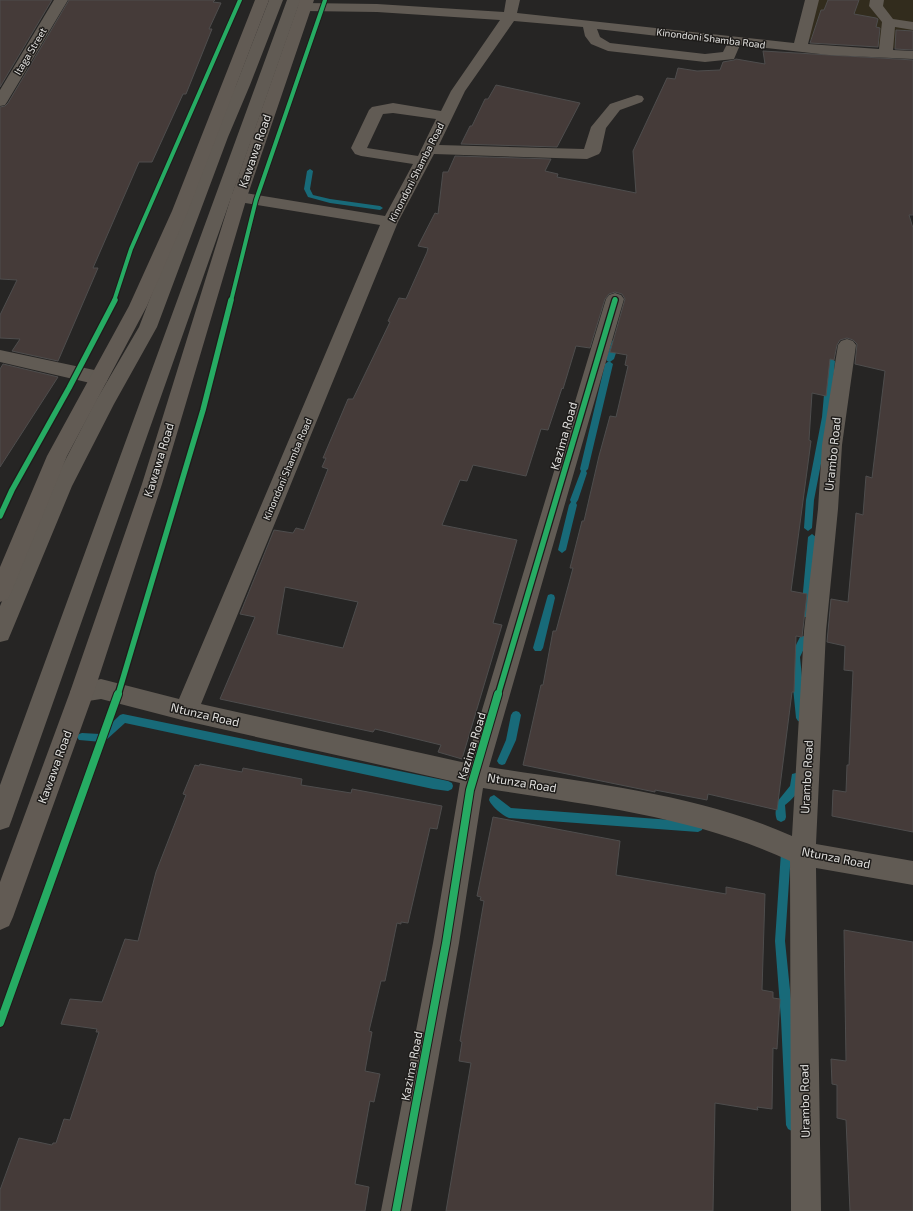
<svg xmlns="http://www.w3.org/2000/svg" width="913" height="1211" font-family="'Exo 2',sans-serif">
  <rect width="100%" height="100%" fill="#262524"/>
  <polygon fill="#322c1d" points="818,0 913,0 913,50 806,39"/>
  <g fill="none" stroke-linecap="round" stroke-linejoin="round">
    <g fill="#186a79" fill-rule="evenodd">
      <polygon points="310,169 313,171 310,189 313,195 330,199 380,206 383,208 380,210 330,203 308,197 304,189 307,171"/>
      <polygon points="616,338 620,341 614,359 610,362 607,361 606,359 612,341"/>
      <polygon points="831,358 835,361 830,417 814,500 812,528 808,531 804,528 806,500 822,417 827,361"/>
      <polygon points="609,361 613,364 588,469 586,471 587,473 578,500 576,503 577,505 566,550 562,553 558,550 569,505 571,502 570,500 581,471 580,469 605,364"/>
      <polygon points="812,534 816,537 811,614 809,617 803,617 801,614 808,537"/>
      <polygon points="551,594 554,595 555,598 543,648 541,651 535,651 533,648 547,598 548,595"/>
      <polygon points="803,636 806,637 808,640 800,657 806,718 804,721 801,722 798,721 796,718 790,657 800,637"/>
      <polygon points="516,711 519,712 521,715 516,740 505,764 502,765 499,764 497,761 506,740 511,715 513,712"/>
      <polygon points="123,714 448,781 452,783 453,786 452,789 448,791 433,789 125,723 105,741 102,742 79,740 77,737 79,734 82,733 100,734 120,715"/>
      <path d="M796 773 800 774C805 787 794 798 785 805L786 817 785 820 781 822 777 820C775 815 775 809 778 804L777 802 790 786 792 774Z"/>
      <path d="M494 795 511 808 698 822 702 824 703 827 702 830 698 832 509 818C502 815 492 807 489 800L490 797Z"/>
      <polygon points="786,847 790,849 791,852 785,941 793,1019 798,1125 796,1129 792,1131 788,1129 786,1125 781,1019 775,941 781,852 782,849"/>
    </g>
  </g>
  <g fill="#453b39" stroke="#4e4d4d" fill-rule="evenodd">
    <polygon points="0,0 52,0 0,87"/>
    <polygon points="69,0 215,0 213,2 221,3 209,29 212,29 186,94 183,94 152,162 139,162 93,268 98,268 58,361 12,351 20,339 0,338 0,315 17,280 0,279 0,107 5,106 8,103"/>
    <polygon points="828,0 859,0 854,14 876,18 878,19 876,27 880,28 878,47 810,43 821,10 824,10"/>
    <polygon points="896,30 913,31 913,50 895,49"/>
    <path d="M763 51 913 60V215H909L913 228V832L832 816 833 790 846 792 847 765H849L853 671 844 670 845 646 827 642 831 599 848 602 856 513 863 515 866 476 872 478 885 371 855 364 857 344 853 340 847 338 840 340 837 345 834 360 830 359 826 396 812 393 809 440 811 441 791 591 807 594 802 637 796 636 794 692H792L777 810 708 794 707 800 655 790V792L523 765 541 685H543L553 631H556L573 568H570L582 521H584L599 456 610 416 616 417 628 366 625 365 627 355 610 352 625 299 622 294 615 292 609 294 605 299 590 348 576 346 563 389 562 388 548 430 541 429 526 476 473 465 467 481 460 480 442 525 517 540 493 623 502 625 462 759 438 752 441 745 375 729 373 732 220 699 255 617 240 614 274 530 293 533 296 528 304 530 328 469 322 467 326 458H323L348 399H353L390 322 388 321 399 298 406 299 427 252 428 248 418 246 435 213 438 214 443 172H448L455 156 551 159 545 171 558 174 557 177 636 193 633 151 667 78 675 79 678 68 697 71 720 70 723 62 734 60 736 59 765 64ZM285 587 358 602 343 648 277 634Z"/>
    <polygon points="496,85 580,103 557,147 461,144 470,126 472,126 485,99 488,99"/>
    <polygon points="3,364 58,377 0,467 0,369"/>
    <polygon points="200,764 242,772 243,768 302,779 301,785 351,793 352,789 442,806 437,829 430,828 408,923 401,922 401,924 397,923 385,981 381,981 369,1031 372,1032 365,1071 380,1074 374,1102 370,1101 355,1184 369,1187 365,1211 0,1211 0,1190 19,1138 52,1145 53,1143 56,1143 64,1119 70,1120 99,1032 96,1032 97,1029 61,1024 70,999 102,1002 125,939 138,941 156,872 186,795 183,794 195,765 199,766"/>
    <polygon points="493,817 620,841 616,875 726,894 726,887 765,894 762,990 773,992 773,998 780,999 777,1049 773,1048 772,1109 757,1107 758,1110 715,1103 713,1211 446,1211 471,1063 459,1061 462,1042 460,1041 484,901 480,900 481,897 477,896"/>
    <polygon points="844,930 913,942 913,1211 850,1211 846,1120 837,1118 837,1085 832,1084 831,1059 846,1061"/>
  </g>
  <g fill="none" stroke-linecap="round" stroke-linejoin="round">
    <g fill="#615b54" fill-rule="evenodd">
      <polygon points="54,0 68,0 7,102 5,105 0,106 0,90"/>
      <polygon points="269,0 283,0 250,85 228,137 157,327 114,404 72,486 11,633 8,640 0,642 0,606 11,579 52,486 94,404 139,327 212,137 236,85"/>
      <path d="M287 0H301L298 7 300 4 305 3 377 4 504 12 506 0H520L517 13 794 43 805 0H819L808 44 879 49 882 22 869 6 870 0H884L883 6 893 19 913 22V30L895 27 893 50 913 51V59L829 55 740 45 734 59 705 62 608 51 591 44 585 36 583 27 514 21 465 91 439 145 584 149 591 127 610 104 637 95 642 96 644 99 642 102 620 110 606 128 601 151 599 154 587 159 434 154 398 222 201 704 466 763 606 299 609 295 615 293 621 295 624 299 489 767C589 783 699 794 792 836L804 631 818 509 822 445 838 345 841 341 847 339 853 341 856 345 842 445 838 509 826 631 816 844 913 861V885L816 868 821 1211H791L790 861C694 816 587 805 483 788L459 943 411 1211H381L433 943 460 783 186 721 101 699 82 702 74 699 70 692 74 685 101 679 179 699 380 225 239 202 233 200 231 198 12 819 9 827 0 830V785ZM298 7 300 10 305 11 377 12 500 20 451 91 441 111 393 103 372 107 369 110 351 148 355 154 361 156 413 164 385 216 239 192 232 195ZM597 29 727 44 723 52 705 54 610 43 600 37ZM393 113 436 119 418 156 367 148 383 114Z"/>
      <polygon points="0,350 99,371 106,373 108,378 106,383 99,385 0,362"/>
    </g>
    <g fill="#625b54" fill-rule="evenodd">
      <polygon points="255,0 269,0 188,211 147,306 67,456 11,593 8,599 0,602 0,567 47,456 129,306 172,211"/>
      <polygon points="300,0 314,0 247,197 162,484 94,692 13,917 9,926 0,930 0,882 70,692 142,484 231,197"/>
    </g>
    <g stroke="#1e1c1a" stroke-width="6">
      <g id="cycleway-far2">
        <polyline points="114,301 131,249 240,0"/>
        <polyline points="231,301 256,200 325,0"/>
        <polyline points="615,301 615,299"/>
      </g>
    </g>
    <g stroke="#1e1c1a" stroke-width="8">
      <g id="cycleway-far1">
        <polyline points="0,516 12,490 69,388 115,300"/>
        <polyline points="118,695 203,410 231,300"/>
        <polyline points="498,695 615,300"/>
      </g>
    </g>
    <g stroke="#1e1c1a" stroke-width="10">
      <g id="cycleway">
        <polyline points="0,1023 118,694"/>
        <polyline points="396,1211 446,943 470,790 498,694"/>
      </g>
    </g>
    <use href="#cycleway-far2" stroke="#26ab63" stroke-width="4"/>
    <use href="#cycleway-far1" stroke="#26ab63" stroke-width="5.5"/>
    <use href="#cycleway" stroke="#26ab63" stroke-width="8"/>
  </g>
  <g text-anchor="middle" stroke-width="3" stroke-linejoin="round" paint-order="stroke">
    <g font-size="10" fill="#e1e0de" stroke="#1e1c1a">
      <text transform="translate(711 38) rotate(7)" y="4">Kinondoni Shamba Road</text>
      <text transform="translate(30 51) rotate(-59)" y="4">Itaga Street</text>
      <text transform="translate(416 172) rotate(-63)" y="4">Kinondoni Shamba Road</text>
      <text transform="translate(287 469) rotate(-67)" y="4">Kinondoni Shamba Road</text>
    </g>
    <g font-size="12" fill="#e1e0de" stroke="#1e1c1a">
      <text transform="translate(255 151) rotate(-71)" y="4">Kawawa Road</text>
      <text transform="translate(564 436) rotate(-74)" y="4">Kazima Road</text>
      <text transform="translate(833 454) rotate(-84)" y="4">Urambo Road</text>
      <text transform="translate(159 460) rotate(-73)" y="4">Kawawa Road</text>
      <text transform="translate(205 715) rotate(13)" y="4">Ntunza Road</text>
      <text transform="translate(472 746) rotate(-73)" y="4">Kazima Road</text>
      <text transform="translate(55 767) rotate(-70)" y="4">Kawawa Road</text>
      <text transform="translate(807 777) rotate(-87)" y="4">Urambo Road</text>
      <text transform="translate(522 783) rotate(9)" y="4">Ntunza Road</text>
      <text transform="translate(836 858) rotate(11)" y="4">Ntunza Road</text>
      <text transform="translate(412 1066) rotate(-79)" y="4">Kazima Road</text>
      <text transform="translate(805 1101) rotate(-91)" y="4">Urambo Road</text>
    </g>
  </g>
</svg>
